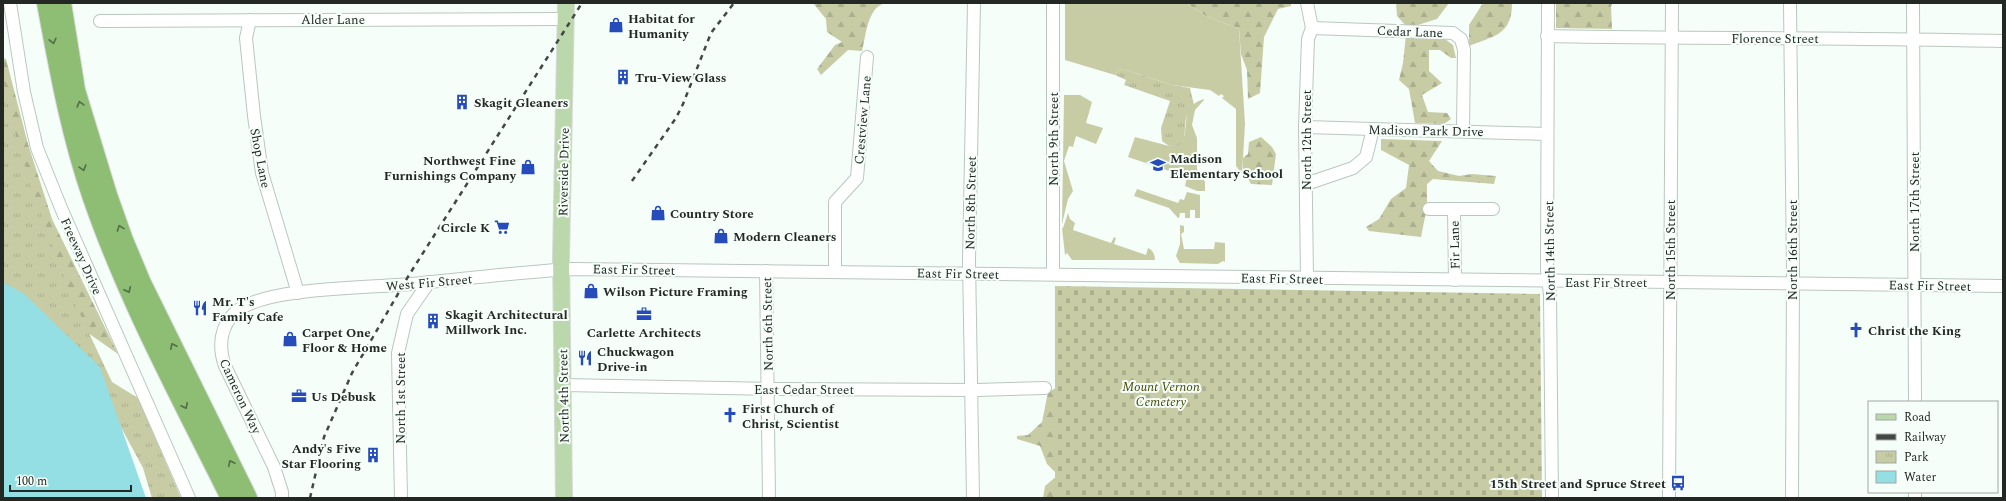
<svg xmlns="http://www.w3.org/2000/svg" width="2006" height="501" font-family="Spectral,serif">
  <defs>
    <pattern id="forest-firs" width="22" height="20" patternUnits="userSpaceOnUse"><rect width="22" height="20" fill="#c7cca5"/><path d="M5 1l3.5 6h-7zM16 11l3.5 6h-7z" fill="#abaf8e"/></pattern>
    <pattern id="cemetery-stones" width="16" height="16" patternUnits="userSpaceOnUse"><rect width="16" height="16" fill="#c7cca5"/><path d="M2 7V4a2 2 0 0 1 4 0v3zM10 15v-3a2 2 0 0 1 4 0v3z" fill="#abaf8e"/></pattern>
    <pattern id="park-tufts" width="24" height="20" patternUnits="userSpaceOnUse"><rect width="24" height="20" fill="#c7cca5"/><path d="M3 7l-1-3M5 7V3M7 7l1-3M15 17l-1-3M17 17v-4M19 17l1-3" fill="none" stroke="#abaf8e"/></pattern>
  </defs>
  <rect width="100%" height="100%" fill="#f6fef9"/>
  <g fill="#c7cca5">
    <polygon points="1065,3 1186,3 1206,16 1239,29 1245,124 1242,174 1236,166 1236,109 1222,98 1224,96 1221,94 1219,96 1210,90 1172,85 1123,69 1118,70 1115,75 1065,60"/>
    <polygon points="1064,95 1080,95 1092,102 1086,123 1103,128 1096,144 1076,136 1073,147 1069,146 1064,161 1073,191 1068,199 1062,224"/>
    <path d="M1204 99V100L1195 110 1192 125 1197 138V169L1205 182V191H1197L1185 186 1187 177 1128 157 1135 137 1169 146 1180 144C1181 141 1185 136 1185 133 1187 117 1185 105 1204 99Z"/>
    <polygon points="1137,189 1178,203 1180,199 1184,200 1187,192 1200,195 1200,218 1195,218 1195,210 1190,210 1190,218 1185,218 1185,213 1180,213 1179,218 1178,218 1169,208 1134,196"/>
    <path d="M1068 213 1070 219 1075 223 1073 230 1111 243 1114 237 1116 238 1114 244 1146 255 1148 248C1153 250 1155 255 1155 260H1072L1067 253 1065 255 1062 228H1063Z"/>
    <polygon points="1180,225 1184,226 1184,232 1181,234 1184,249 1214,249 1215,242 1225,243 1225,262 1223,261 1218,264 1180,263 1176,256 1180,244"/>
  </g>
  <g fill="url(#forest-firs)">
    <path d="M813 3H885C867 8 866 36 862 51L848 50 821 75 817 69 835 45 842 42 827 32 826 19Z"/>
    <polygon points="1186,3 1291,3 1291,6 1278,9 1264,37 1260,93 1248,99 1247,70 1241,54 1239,29 1206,16"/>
    <polygon points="1396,3 1449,3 1437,19 1408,28 1397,16"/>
    <path d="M1483 3H1512C1512 35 1494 36 1469 46V25Z"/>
    <polygon points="1556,3 1613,3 1611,6 1612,29 1556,28"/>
    <polygon points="1406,35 1445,39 1453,45 1456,58 1451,58 1440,50 1429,50 1429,71 1442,83 1422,95 1428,112 1447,113 1451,119 1444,124 1415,123 1409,89 1399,80 1403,63"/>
    <polygon points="3,58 6,59 28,144 52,219 118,354 78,326 3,280"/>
    <polygon points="1261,137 1272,147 1276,154 1272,185 1251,184 1243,170 1243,158 1248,154 1249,142"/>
    <polygon points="1381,139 1442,141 1429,161 1438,171 1459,176 1472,174 1496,176 1494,184 1433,179 1427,184 1427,207 1421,237 1369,231 1366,227 1379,219 1391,199 1406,188 1409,165 1381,150"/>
    <polygon points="1058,387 1066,498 1043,498 1045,486 1058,475 1047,464 1040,446 1017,439 1017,436 1028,435 1042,422 1048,392"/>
  </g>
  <polygon fill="url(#cemetery-stones)" points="1055,286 1540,294 1542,498 1055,498"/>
  <g fill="url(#park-tufts)">
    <path d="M1123 69 1172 85 1190 88 1194 105C1179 120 1190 133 1180 145L1169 146 1162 141 1161 128 1170 101 1124 85 1126 80 1115 75 1118 70Z"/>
    <polygon points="3,77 11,118 30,184 71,295 112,382 138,398 181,498 152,498 143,468 116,418 3,296"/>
  </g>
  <polygon fill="#94dfe4" points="3,282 24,294 100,367 146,498 3,498"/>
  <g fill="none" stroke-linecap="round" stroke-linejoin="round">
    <g stroke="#b9c7be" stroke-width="14">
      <g id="minor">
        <polyline points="10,3 24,92 37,148 61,208 189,498"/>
        <polyline points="1053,3 1053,274"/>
        <polyline points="1307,3 1312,28 1308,39 1305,127 1307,278"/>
        <polyline points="1548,3 1547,270 1550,295 1552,498"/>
        <polyline points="1790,3 1793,274 1792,498"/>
        <polyline points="1913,3 1915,402"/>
        <polyline points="250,20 246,38 254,116 262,173 298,293"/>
        <polyline points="100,21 566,19"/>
        <polyline points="1312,28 1453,33 1461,39 1464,50 1463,131"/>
        <path d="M1547 36C1699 39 1851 37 2003 41"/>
        <polyline points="1305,127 1547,134"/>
        <polyline points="1306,184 1353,168 1366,157 1373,129"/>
        <polyline points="1429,209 1493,209"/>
        <polyline points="1454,209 1455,280"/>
        <polyline points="766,271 769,498"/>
        <polyline points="835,271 835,202 857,178 867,57"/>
        <polyline points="563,385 775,389 977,390 1045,388"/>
        <path d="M282 498V492L274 467 225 366C218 346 220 325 237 311 266 287 370 288 410 284 464 279 518 272 573 269L2003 286"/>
        <polyline points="401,498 398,353 407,314 429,282"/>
        <polyline points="973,498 969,261 974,3"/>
        <polyline points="1669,498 1672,3"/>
        <polyline points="1915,498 1915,492"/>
      </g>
    </g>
    <g stroke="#d7d8d8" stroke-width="18">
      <polyline id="major" points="564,498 561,258 566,3"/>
    </g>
    <g stroke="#d7d8d8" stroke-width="20">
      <g id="highway">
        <path d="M46 3C58 68 70 135 92 198 128 302 181 399 230 498"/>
        <polyline points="62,3 76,90 108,195 124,240 142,283 248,498"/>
      </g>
    </g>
    <use href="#minor" stroke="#fff" stroke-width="12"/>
    <use href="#major" stroke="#bbd8ac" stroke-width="16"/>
    <use href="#highway" stroke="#8dbe74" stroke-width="18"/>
    <g stroke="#434845" stroke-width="2.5" stroke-dasharray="5 5" stroke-linecap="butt">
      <polyline points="632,181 676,118 683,104 711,33 734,3"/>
      <polyline points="310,498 324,437 352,373 409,275 582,3"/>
    </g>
  </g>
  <defs><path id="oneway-chevron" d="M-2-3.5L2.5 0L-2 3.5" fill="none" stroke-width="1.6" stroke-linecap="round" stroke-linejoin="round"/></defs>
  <g stroke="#536c49">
    <use href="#oneway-chevron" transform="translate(53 41) rotate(77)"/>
    <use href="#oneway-chevron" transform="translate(80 104) rotate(-106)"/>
    <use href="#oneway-chevron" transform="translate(83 168) rotate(74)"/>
    <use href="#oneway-chevron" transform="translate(120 228) rotate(-110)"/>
    <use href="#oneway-chevron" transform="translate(128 290) rotate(65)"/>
    <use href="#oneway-chevron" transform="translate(173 346) rotate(-116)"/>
    <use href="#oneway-chevron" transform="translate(185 406) rotate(64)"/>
    <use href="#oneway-chevron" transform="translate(231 463) rotate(-116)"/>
  </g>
  <defs>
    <g id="shop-bare" transform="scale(1.2)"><path d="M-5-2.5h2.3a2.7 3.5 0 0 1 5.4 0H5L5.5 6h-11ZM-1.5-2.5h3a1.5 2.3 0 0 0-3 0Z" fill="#264cbb" stroke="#f6fef9" stroke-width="2.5" paint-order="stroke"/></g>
    <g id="building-bare" transform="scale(1.2)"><path d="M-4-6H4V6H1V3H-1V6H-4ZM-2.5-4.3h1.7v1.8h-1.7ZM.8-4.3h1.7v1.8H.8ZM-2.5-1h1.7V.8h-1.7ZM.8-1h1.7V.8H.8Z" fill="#264cbb" stroke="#f6fef9" stroke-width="2.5" paint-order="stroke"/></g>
    <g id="school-bare" transform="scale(1.2)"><path d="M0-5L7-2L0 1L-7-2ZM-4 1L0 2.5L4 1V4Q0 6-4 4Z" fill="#264cbb" stroke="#f6fef9" stroke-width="2.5" paint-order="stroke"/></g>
    <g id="supermarket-bare" transform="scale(1.2)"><path d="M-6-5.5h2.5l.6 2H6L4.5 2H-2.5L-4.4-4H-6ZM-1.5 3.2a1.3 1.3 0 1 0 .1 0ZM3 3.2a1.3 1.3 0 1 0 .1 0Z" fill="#264cbb" stroke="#f6fef9" stroke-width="2.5" paint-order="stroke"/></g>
    <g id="restaurant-bare" transform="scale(1.2)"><path d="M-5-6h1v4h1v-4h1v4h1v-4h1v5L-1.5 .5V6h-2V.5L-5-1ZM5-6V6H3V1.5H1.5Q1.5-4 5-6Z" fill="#264cbb" stroke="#f6fef9" stroke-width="2.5" paint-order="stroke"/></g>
    <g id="office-bare" transform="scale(1.2)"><path d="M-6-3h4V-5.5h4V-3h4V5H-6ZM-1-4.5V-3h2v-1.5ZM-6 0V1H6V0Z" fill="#264cbb" stroke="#f6fef9" stroke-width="2.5" paint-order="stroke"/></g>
    <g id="church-bare" transform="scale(1.2)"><path d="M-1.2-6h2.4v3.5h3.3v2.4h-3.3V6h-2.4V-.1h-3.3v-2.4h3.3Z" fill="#264cbb" stroke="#f6fef9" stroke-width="2.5" paint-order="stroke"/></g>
    <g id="bus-bare" transform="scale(1.2)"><path d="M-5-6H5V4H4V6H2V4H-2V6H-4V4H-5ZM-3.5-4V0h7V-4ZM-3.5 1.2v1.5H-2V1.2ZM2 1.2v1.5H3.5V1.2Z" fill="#264cbb" stroke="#f6fef9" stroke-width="2.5" paint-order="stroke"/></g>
  </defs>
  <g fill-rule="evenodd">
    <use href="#shop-bare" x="616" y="25"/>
    <use href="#building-bare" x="623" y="77"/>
    <use href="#building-bare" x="462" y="102"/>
    <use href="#school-bare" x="1158" y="165"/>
    <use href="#shop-bare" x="528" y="167"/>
    <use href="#shop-bare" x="658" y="213"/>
    <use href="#supermarket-bare" x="502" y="227"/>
    <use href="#shop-bare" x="721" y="236"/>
    <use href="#shop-bare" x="591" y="291"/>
    <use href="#restaurant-bare" x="200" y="308"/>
    <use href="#office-bare" x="644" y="314"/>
    <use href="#building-bare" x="433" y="321"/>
    <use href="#church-bare" x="1856" y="330"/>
    <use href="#shop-bare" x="290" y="339"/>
    <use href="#restaurant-bare" x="585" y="358"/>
    <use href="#office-bare" x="299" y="396"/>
    <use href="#church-bare" x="730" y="415"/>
    <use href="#building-bare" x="373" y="455"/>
    <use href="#bus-bare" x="1678" y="483"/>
  </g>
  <g text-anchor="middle" stroke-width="4" stroke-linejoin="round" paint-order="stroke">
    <g font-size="13" font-weight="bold" fill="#232825" stroke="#f6fef9" text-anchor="start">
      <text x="628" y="23">Habitat for<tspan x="628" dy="15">Humanity</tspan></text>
      <text x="635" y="82">Tru-View Glass</text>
      <text x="474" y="107">Skagit Gleaners</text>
      <text x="1170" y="163">Madison<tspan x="1170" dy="15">Elementary School</tspan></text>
      <text x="516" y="165" text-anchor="end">Northwest Fine<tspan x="516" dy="15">Furnishings Company</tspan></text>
      <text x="670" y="218">Country Store</text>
      <text x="490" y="232" text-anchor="end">Circle K</text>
      <text x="733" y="241">Modern Cleaners</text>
      <text x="603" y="296">Wilson Picture Framing</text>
      <text x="212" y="306">Mr. T's<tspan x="212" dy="15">Family Cafe</tspan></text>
      <text x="445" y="319">Skagit Architectural<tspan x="445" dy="15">Millwork Inc.</tspan></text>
      <text x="1868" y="335">Christ the King</text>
      <text x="302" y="337">Carpet One<tspan x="302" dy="15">Floor &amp; Home</tspan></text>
      <text x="644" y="337" text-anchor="middle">Carlette Architects</text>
      <text x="597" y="356">Chuckwagon<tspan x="597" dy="15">Drive-in</tspan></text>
      <text x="311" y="401">Us Debusk</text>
      <text x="742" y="413">First Church of<tspan x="742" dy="15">Christ, Scientist</tspan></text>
      <text x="361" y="453" text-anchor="end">Andy's Five<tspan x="361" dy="15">Star Flooring</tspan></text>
      <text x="1666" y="488" text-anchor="end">15th Street and Spruce Street</text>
    </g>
    <g font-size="13" fill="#232825" stroke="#f6fef9">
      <text x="333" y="24">Alder Lane</text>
      <text transform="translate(1410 31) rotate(2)" y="5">Cedar Lane</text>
      <text x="1775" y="43">Florence Street</text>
      <text transform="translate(862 120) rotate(-85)" y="5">Crestview Lane</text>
      <text transform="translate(1426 130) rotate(1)" y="5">Madison Park Drive</text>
      <text transform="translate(1053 139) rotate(-90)" y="5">North 9th Street</text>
      <text transform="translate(1306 140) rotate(-90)" y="5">North 12th Street</text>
      <text transform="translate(261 158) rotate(79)" y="5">Shop Lane</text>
      <text transform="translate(563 172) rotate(-89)" y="5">Riverside Drive</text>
      <text transform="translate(1914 202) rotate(-90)" y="5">North 17th Street</text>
      <text transform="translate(970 203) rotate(-89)" y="5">North 8th Street</text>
      <text transform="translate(1454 245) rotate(-91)" y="5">Fir Lane</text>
      <text transform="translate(1670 250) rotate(-90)" y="5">North 15th Street</text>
      <text transform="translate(1792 250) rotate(-90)" y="5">North 16th Street</text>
      <text transform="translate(1549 251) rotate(-91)" y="5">North 14th Street</text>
      <text transform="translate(82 256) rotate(66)" y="5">Freeway Drive</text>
      <text transform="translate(634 269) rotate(1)" y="5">East Fir Street</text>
      <text transform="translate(958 273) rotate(1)" y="5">East Fir Street</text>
      <text transform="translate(1282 278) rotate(1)" y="5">East Fir Street</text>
      <text transform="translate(429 282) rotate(-5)" y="5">West Fir Street</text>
      <text x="1606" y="287">East Fir Street</text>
      <text transform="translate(1930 285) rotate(1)" y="5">East Fir Street</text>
      <text transform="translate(767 324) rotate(-91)" y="5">North 6th Street</text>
      <text x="804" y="394">East Cedar Street</text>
      <text transform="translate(241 396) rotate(65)" y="5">Cameron Way</text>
      <text transform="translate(563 396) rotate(-91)" y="5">North 4th Street</text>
      <text transform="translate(400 398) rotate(-90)" y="5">North 1st Street</text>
    </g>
    <g font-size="13" font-style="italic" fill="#454a07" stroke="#f6fef9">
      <text x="1161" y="391">Mount Vernon<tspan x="1161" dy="15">Cemetery</tspan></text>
    </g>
  </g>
  <rect width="2006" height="501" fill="none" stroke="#232825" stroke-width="8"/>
  <rect x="1868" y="401" width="130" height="92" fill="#f6fef9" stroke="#a2a8a4"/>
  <rect x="1876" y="414" width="20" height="6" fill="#bbd8ac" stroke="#a2a8a4"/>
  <text x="1904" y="421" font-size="12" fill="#232825">Road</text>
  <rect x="1876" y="434" width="20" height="6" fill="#434845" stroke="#a2a8a4"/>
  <text x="1904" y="441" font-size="12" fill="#232825">Railway</text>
  <rect x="1876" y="451" width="20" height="12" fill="url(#park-tufts)" stroke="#a2a8a4"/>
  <text x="1904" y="461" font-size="12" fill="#232825">Park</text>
  <rect x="1876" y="471" width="20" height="12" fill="#94dfe4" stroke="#a2a8a4"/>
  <text x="1904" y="481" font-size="12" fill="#232825">Water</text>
  <path d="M10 485v6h121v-6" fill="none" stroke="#232825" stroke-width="2"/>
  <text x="16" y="485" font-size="12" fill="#232825" stroke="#f6fef9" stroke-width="3" paint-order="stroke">100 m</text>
</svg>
